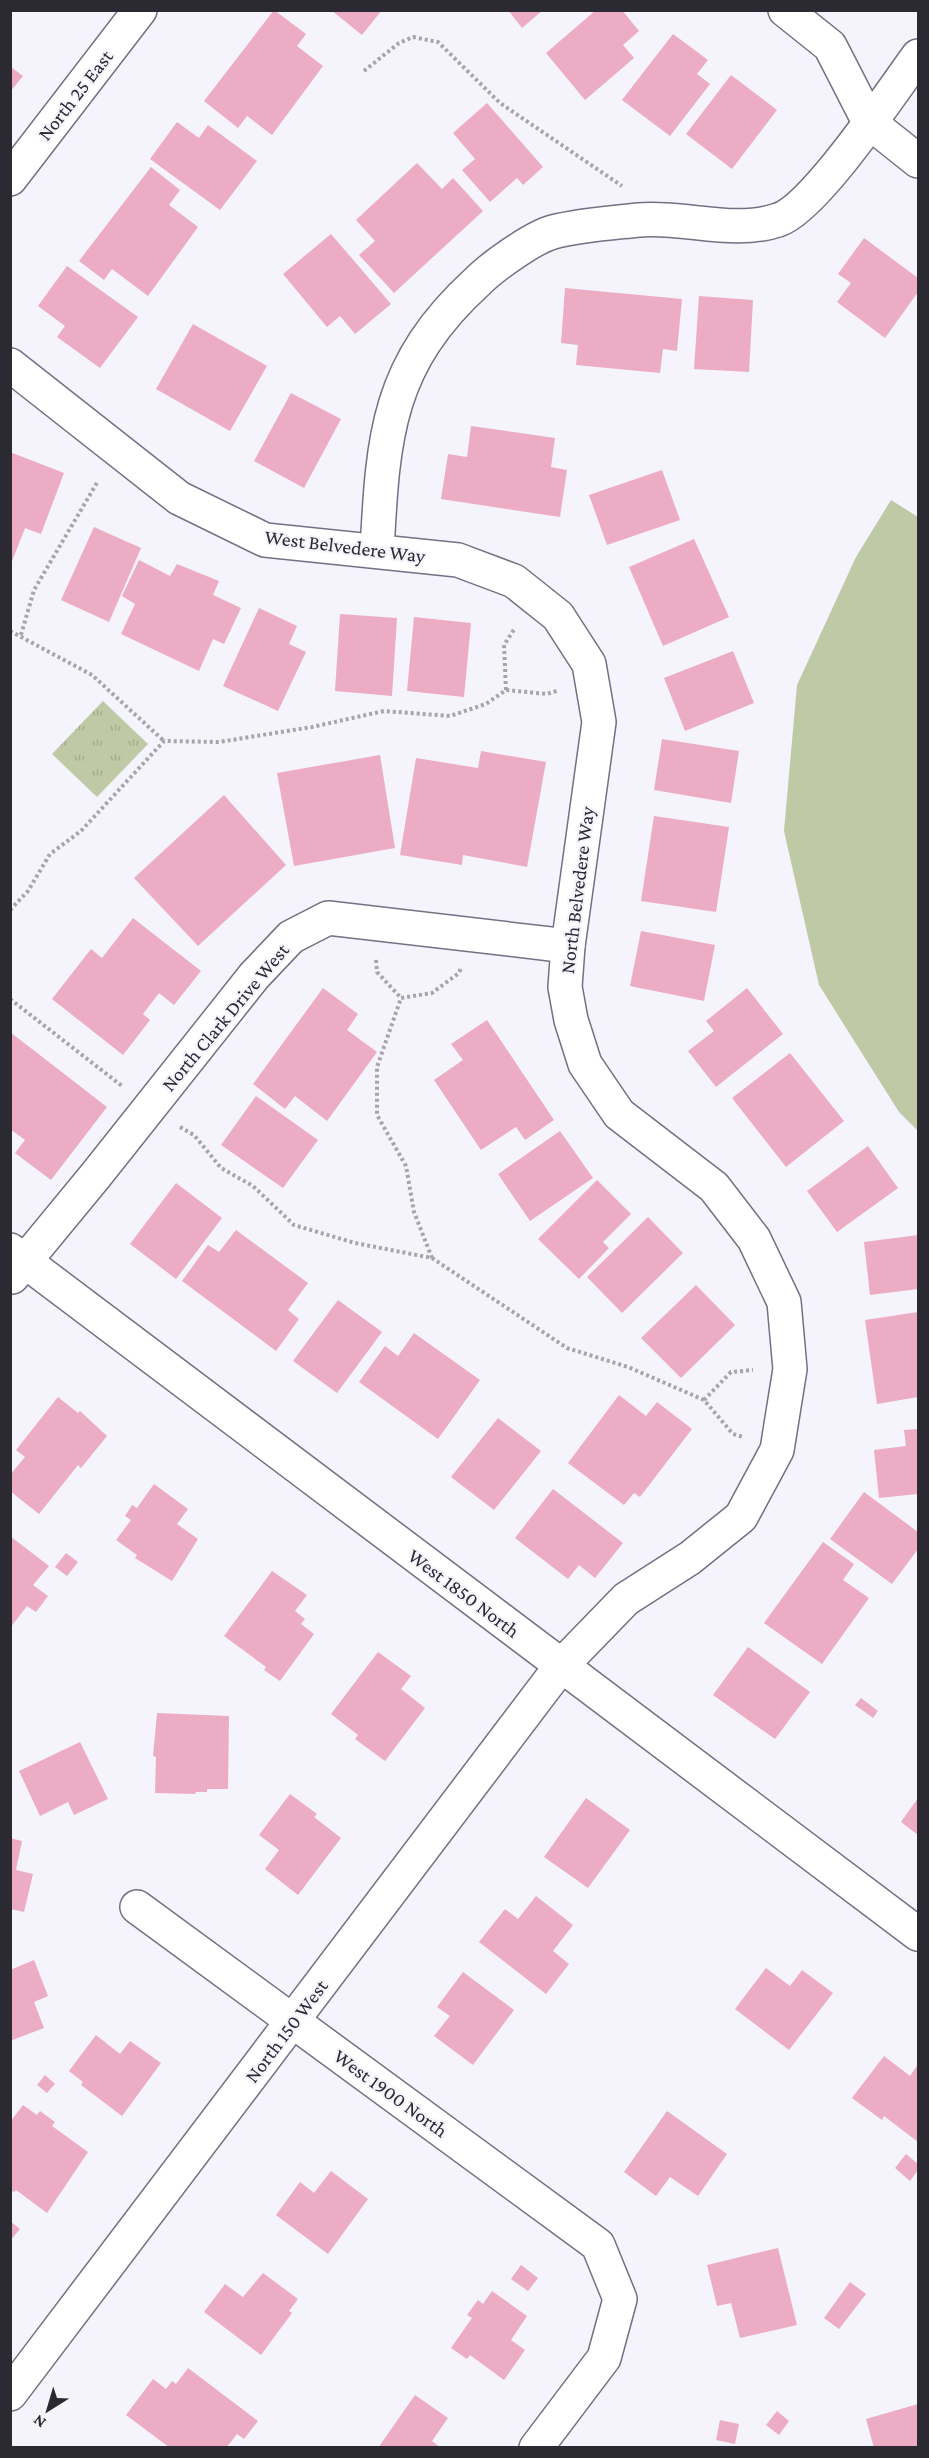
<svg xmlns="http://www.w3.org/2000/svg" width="929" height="2458" font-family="'Crimson Pro',serif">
  <defs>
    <pattern id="park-tufts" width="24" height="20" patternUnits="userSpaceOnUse" patternTransform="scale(1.5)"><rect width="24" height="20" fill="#bfc9a5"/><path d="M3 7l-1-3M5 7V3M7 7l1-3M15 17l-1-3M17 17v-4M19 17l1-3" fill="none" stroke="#a4ad8e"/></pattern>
  </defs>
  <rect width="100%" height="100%" fill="#f5f3fc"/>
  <polygon fill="#bfc9a5" points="891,500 918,517 918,1131 899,1112 819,985 784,831 797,685 856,557"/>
  <polygon fill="url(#park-tufts)" points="103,701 148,744 97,797 52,754"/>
  <g fill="#ecadc4">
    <polygon points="274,10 306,34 297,46 323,66 272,135 247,116 238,128 204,101"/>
    <polygon points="331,10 382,10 362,35"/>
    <polygon points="508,10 543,10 522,28"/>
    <polygon points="596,10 622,10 639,31 623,45 634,58 585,100 546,53"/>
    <polygon points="673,34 708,60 697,74 710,84 670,136 622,100"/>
    <polygon points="11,67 23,76 10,92 10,68"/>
    <polygon points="731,75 777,110 732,169 686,134"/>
    <polygon points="487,103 543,167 523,185 517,178 490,202 462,170 475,159 453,133"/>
    <polygon points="177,122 199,138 208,125 257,161 220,210 150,159"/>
    <polygon points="417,163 442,189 453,178 483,211 394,293 359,255 375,241 356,220"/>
    <polygon points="151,167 180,190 169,205 198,227 148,296 112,269 104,280 79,261"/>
    <polygon points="331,234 391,304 355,334 340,316 327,327 283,274"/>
    <polygon points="864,238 918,278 918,292 885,338 837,302 851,283 838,274"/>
    <polygon points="67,266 138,317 100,368 57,337 65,326 38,306"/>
    <polygon points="565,288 682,299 677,351 663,349 660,373 576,365 578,345 561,343"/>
    <polygon points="699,296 753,300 749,372 694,369"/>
    <polygon points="193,324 267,366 230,431 156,389"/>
    <polygon points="291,393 341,419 304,488 254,461"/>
    <polygon points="471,426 555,438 551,467 567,470 560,517 441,499 448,454 467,457"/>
    <polygon points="10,452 64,473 41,534 25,528 11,564"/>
    <polygon points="662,470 680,520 607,545 589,495"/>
    <polygon points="94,527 141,548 109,622 61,600"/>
    <polygon points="694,539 729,617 663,646 629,567"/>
    <polygon points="139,560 170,576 177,564 219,581 213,595 241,608 224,644 213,639 199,671 121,634 135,604 122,596"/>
    <polygon points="259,608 297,626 289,644 306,652 278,711 223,686"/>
    <polygon points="340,614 397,618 392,696 335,691"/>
    <polygon points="414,617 471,623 464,697 407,691"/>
    <polygon points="733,651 754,703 685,731 664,678"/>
    <polygon points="662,739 739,751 731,803 654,790"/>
    <polygon points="481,751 546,762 527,867 463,855 462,865 400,855 416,758 478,768"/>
    <polygon points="380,755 395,848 294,866 277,773"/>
    <polygon points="224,795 286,865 198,946 134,878"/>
    <polygon points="654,816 729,827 716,912 641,901"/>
    <polygon points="133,918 201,971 174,1005 159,993 143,1014 150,1020 123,1055 52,999 91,949 102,958"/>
    <polygon points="641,931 715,945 704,1001 630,986"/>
    <polygon points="323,988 358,1014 347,1030 377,1052 327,1121 295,1096 285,1109 253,1084"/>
    <polygon points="747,988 783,1034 716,1087 688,1051 714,1031 706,1021"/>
    <polygon points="487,1020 554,1120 525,1140 516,1127 481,1150 434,1080 463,1060 451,1044"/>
    <polygon points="10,1032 107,1107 51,1180 15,1153 25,1140 10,1129"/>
    <polygon points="790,1053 844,1121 786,1167 732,1098"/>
    <polygon points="256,1096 318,1140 283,1188 221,1145"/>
    <polygon points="560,1131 593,1178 530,1221 498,1174"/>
    <polygon points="868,1146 898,1188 837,1232 807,1191"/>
    <polygon points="597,1180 631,1214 603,1242 609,1248 579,1279 538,1239"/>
    <polygon points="176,1183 222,1218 176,1279 130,1244"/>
    <polygon points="648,1217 683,1253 622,1313 587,1277"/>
    <polygon points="236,1230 308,1283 288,1310 299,1319 276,1351 182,1281 208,1245 219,1252"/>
    <polygon points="918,1235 918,1289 870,1295 864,1242"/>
    <polygon points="696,1285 735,1325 681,1378 641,1338"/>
    <polygon points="338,1300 382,1332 337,1393 293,1361"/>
    <polygon points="918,1312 918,1397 877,1404 865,1320"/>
    <polygon points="414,1333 480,1380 438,1439 359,1382 385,1346 398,1356"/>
    <polygon points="619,1395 646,1416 657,1402 692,1429 640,1497 634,1493 624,1505 568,1463"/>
    <polygon points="58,1397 78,1413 80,1411 107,1436 81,1468 78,1465 39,1514 10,1491 10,1475 25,1457 16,1450"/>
    <polygon points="498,1418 541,1451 494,1510 451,1477"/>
    <polygon points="918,1429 918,1494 879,1498 874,1450 906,1446 904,1430"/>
    <polygon points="154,1484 188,1509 177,1524 198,1539 172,1581 135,1558 137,1555 116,1540 131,1520 125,1516 132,1505 137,1508"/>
    <polygon points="553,1489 623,1543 595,1578 579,1565 568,1579 515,1538"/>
    <polygon points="864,1492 918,1532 918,1549 892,1584 830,1539"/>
    <polygon points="10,1536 49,1566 33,1585 48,1596 36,1612 27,1606 10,1628"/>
    <polygon points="823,1542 854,1564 843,1580 869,1598 822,1664 764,1623"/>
    <polygon points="66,1553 78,1562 67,1576 55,1567"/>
    <polygon points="272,1571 307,1595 295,1611 305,1619 301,1624 314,1634 280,1681 264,1670 266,1667 224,1636"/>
    <polygon points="748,1647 810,1692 775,1739 713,1695"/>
    <polygon points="378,1652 411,1676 401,1689 425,1708 385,1761 355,1739 358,1735 331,1714"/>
    <polygon points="861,1698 878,1711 873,1718 855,1705"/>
    <polygon points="157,1713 229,1716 228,1789 207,1789 207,1792 195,1792 196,1794 155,1793 156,1757 153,1756"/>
    <polygon points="80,1742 108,1799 74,1815 68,1802 40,1816 19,1771"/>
    <polygon points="290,1794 317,1814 314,1817 341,1838 298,1895 265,1869 279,1850 259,1835"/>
    <polygon points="586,1798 630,1830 588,1888 544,1857"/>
    <polygon points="918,1798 918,1835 901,1822"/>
    <polygon points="10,1838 22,1841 16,1870 33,1874 24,1912 10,1909"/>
    <polygon points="536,1896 573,1925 553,1951 569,1964 546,1994 479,1942 505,1909 518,1919"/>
    <polygon points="34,1960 48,1996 34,2002 44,2028 10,2041 10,1970"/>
    <polygon points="766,1968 790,1986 802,1970 833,1993 789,2050 735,2009"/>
    <polygon points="463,1972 514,2010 473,2065 434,2036 450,2016 437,2007"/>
    <polygon points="96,2035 120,2054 130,2041 161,2063 122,2116 81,2085 83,2082 69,2071"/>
    <polygon points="884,2056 910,2076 918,2064 918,2142 884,2116 882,2120 852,2098"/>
    <polygon points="45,2075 55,2084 47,2093 37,2085"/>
    <polygon points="23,2105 37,2115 40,2111 55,2122 52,2126 88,2152 47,2213 16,2190 14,2192 10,2190 10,2122"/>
    <polygon points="667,2111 727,2154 698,2196 670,2177 656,2196 624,2172"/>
    <polygon points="906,2154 918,2164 918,2170 910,2181 895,2168"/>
    <polygon points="331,2171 368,2199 328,2254 276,2215 300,2182 314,2193"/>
    <polygon points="10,2221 20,2229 10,2241"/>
    <polygon points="778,2248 797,2325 740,2338 731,2303 717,2306 707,2265"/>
    <polygon points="521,2265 538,2278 528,2291 511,2279"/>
    <polygon points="263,2273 298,2299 289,2311 292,2313 261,2355 204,2312 225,2284 243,2297"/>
    <polygon points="850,2282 866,2294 839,2329 824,2318"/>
    <polygon points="492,2291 527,2316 511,2340 525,2350 504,2380 470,2355 467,2359 451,2348 472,2318 467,2315 478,2300 483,2304"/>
    <polygon points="188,2368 258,2421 244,2439 237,2434 226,2448 170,2448 126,2415 153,2379 166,2389 172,2381 176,2384"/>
    <polygon points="415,2395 448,2418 432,2441 441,2448 378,2448"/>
    <polygon points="918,2404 918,2448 874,2448 866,2419"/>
    <polygon points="777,2411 789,2421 779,2435 766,2425"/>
    <polygon points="720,2420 739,2424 735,2444 716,2440"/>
  </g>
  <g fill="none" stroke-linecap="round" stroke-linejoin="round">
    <g stroke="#756f83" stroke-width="36">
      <g id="street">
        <polyline points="785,10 830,46 869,122 918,161"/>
        <polyline points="10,179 140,10"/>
        <polyline points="10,365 179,498 265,540 458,560 514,581 558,616 589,664 599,722 568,946 565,987 571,1020 585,1064 619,1114 714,1187 754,1239 784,1302 790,1369 777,1450 741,1517 690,1558 626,1599 561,1666 10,2394"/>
        <path d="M377 551C383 435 387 364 478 281 493 266 534 237 553 232 580 225 611 223 639 220 685 216 733 235 778 220 814 209 893 90 918 56"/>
        <polyline points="10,1250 918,1934"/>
        <polyline points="12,1277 96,1175 254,976 291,937 328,918 568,946"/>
        <polyline points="137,1907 598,2245 620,2299 604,2358 536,2448"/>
      </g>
    </g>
    <g stroke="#a6a4ac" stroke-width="4" stroke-dasharray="3 3" stroke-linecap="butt">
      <polyline points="364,71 399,43 413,37 438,42 500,103 622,186"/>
      <polyline points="10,631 92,675 164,741"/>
      <polyline points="21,635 34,590 98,481"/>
      <polyline points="506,690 504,645 515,628"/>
      <polyline points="10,910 28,891 50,854 81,831 164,741 219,742 312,727 384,711 450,716 486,704 506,690 547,694 559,690"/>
      <polyline points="376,960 377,972 401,998"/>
      <polyline points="10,999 122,1086"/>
      <polyline points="180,1127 194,1135 221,1168 253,1186 294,1225 355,1243 432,1258 567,1348 628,1367 704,1400 733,1434 743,1437"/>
      <polyline points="432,1258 414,1212 406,1166 377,1115 377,1067 401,998 432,993 459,973 461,968"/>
      <polyline points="704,1400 731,1372 753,1370"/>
    </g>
    <use href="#street" stroke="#fff" stroke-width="33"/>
  </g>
  <g text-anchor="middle" stroke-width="4.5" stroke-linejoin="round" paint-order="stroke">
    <g font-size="20" fill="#2b2931" stroke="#f5f3fc">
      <text transform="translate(75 95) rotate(-52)" y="7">North 25 East</text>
      <text transform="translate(345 546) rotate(7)" y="7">West Belvedere Way</text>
      <text transform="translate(577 890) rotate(-83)" y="7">North Belvedere Way</text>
      <text transform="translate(225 1017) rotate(-50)" y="7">North Clark Drive West</text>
      <text transform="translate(464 1593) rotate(37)" y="7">West 1850 North</text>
      <text transform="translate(286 2031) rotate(-53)" y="7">North 150 West</text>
      <text transform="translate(391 2093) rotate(36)" y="7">West 1900 North</text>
    </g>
  </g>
  <rect width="929" height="2458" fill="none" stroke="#2b2931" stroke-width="24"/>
  <g transform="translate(48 2410) rotate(217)" stroke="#f5f3fc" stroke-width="4.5" paint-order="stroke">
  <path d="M0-4.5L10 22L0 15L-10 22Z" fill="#2b2931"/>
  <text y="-9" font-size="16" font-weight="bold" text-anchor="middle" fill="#2b2931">N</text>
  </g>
</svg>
